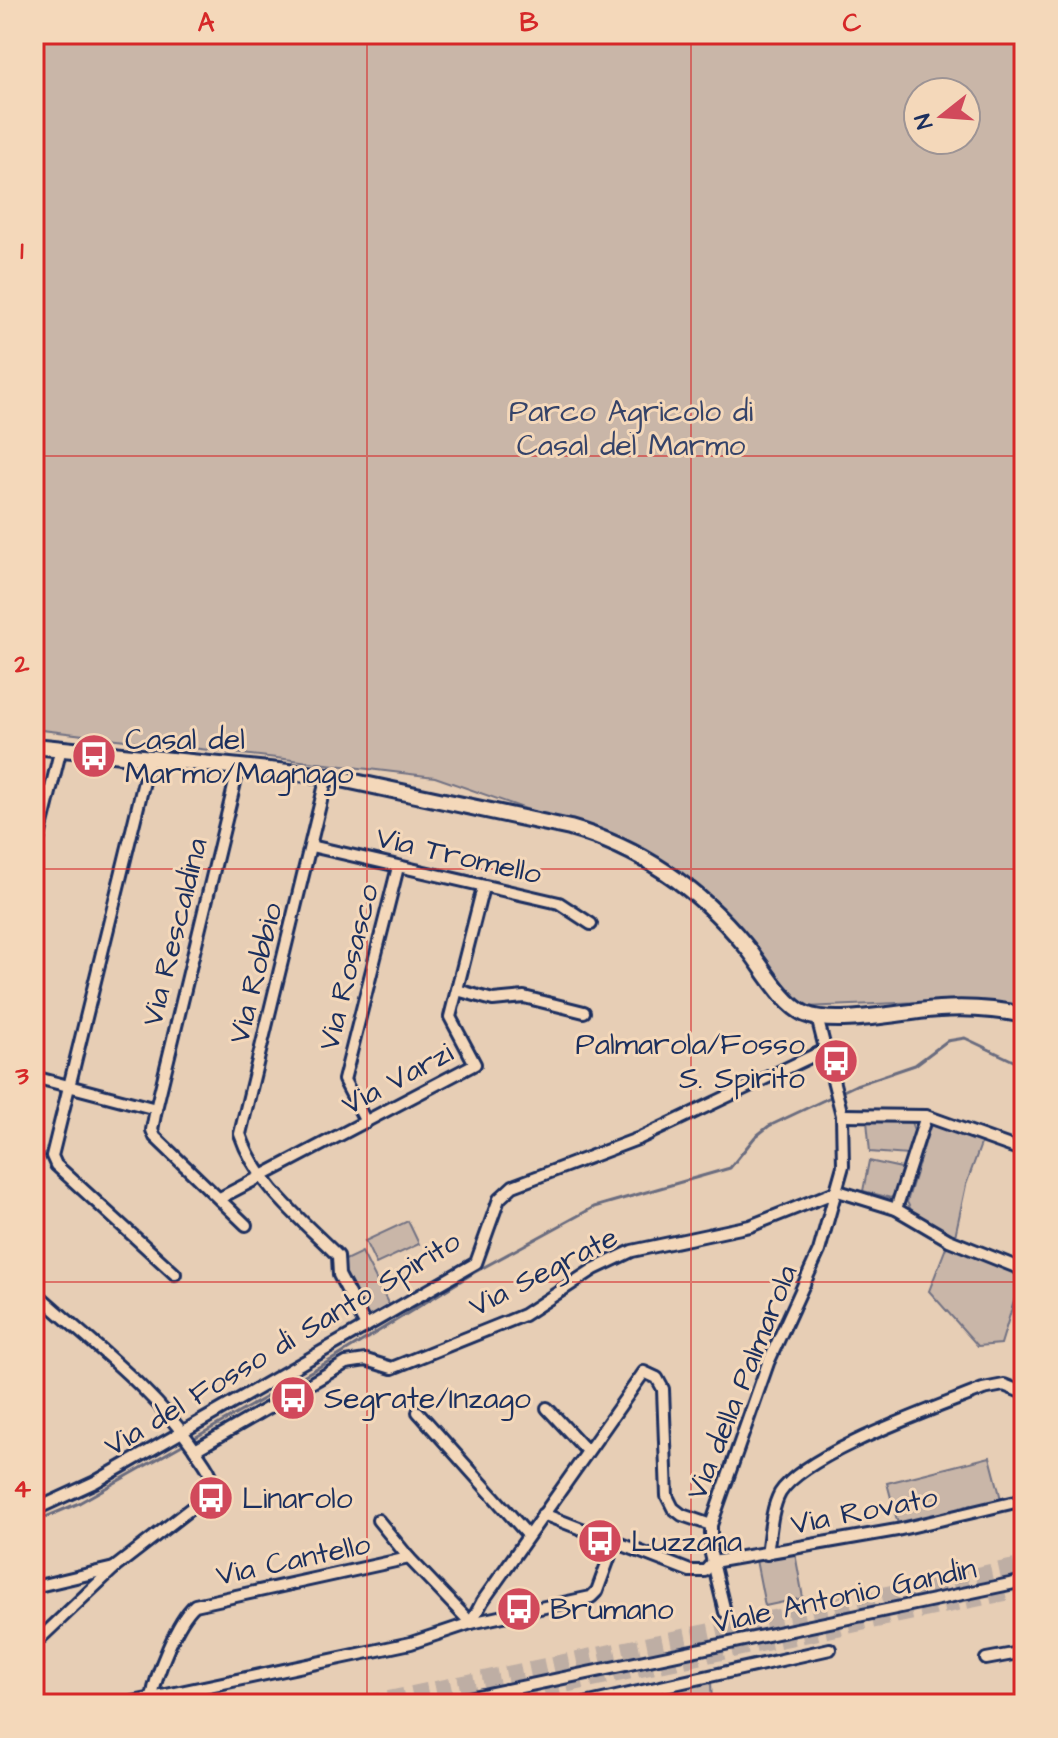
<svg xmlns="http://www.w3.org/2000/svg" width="1058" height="1738" font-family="'Architects Daughter',sans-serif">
  <rect width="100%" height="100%" fill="#e7ceb5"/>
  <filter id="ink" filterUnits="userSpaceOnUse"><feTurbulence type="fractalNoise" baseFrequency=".0125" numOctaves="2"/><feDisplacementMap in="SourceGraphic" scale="16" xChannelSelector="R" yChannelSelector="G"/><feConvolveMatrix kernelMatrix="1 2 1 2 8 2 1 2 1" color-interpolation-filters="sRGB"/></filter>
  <g filter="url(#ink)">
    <g fill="#c9b6a8" stroke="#727283" stroke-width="2" fill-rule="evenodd">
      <path d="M34 34H1024V1010L968 1000 805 1007 711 900 640 849 435 777 34 729ZM918 92H966V140H918Z"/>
      <polygon points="867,1121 911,1122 915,1133 908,1155 870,1152"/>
      <polygon points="931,1123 982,1141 966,1185 955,1236 913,1214 907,1202"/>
      <polygon points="869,1161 901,1168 903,1171 896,1192 891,1198 863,1191"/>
      <polygon points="408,1221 419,1244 376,1264 365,1241"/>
      <polygon points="947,1245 1022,1275 1001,1344 978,1346 929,1291"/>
      <polygon points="362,1252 389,1305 367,1318 339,1263"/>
      <polygon points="990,1457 1001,1499 898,1524 887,1483"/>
      <polygon points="795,1553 803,1598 765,1606 756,1560"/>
      <polygon points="711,1682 712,1704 616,1704"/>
    </g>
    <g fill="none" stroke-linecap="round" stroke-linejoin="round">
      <polyline stroke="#6a6c7f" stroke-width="3" points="34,1522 79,1503 182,1445 338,1356 475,1272 594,1207 730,1168 755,1137 769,1126 856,1085 915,1065 947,1041 965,1038 1024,1066"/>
      <g stroke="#beaea4" stroke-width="16" stroke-dasharray="16 8" stroke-linecap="butt">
        <polyline points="365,1704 1024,1565"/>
        <polyline points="473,1704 1024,1589"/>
      </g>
      <g stroke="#1b2f5e" stroke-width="16">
        <g id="minor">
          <polyline points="150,757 52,1156 56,1165 175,1274"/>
          <path d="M327 776 240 1134C257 1185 301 1219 338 1256L339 1275 366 1326"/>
          <polyline points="311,846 559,903 591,924"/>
          <polyline points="34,857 61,748"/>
          <polyline points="457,990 493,1000 524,997 584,1012"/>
          <polyline points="34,1077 156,1109 152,1130 155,1137 246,1225"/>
          <polyline points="156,1109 239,766"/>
          <polyline points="842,1115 926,1116 1024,1151"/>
          <polyline points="366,1122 344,1080 398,867"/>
          <polyline points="838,1191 896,1209 949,1240 1024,1270"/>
          <polyline points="220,1198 475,1064 450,1017 483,887"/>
          <polyline points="896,1209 926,1116"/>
          <path d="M34 1291C90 1342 153 1388 196 1451 201 1459 209 1468 212 1478 214 1487 209 1493 203 1499L114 1568 34 1644"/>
          <polyline points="547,1408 587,1451"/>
          <polyline points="418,1412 528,1535"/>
          <polyline points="195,1450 346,1363 366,1360 392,1368 524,1315 594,1269 632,1251 750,1226 838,1191"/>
          <polyline points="34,1510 95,1482 476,1263 499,1199 513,1186 640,1138 825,1050"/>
          <polyline points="543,1514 690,1571 705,1571 713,1562"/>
          <polyline points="378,1520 409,1558 471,1623"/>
          <path d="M767 1554C770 1535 771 1509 780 1493 805 1453 936 1408 983 1389L1004 1385 1024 1393"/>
          <polyline points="713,1562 897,1530 1024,1500"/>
          <polyline points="34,1587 114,1568"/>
          <polyline points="725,1612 711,1554 711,1525 768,1363 819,1251 843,1166 842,1115 817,1017"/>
          <polyline points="471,1623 482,1602 644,1372 657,1378 663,1389 667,1496 673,1508 682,1515 711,1525"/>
          <polyline points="986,1659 1024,1652"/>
          <polyline points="506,1690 509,1704"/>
          <path d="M152 1698C156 1674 177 1621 195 1605L409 1558"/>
          <polyline points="124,1704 411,1643 471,1623 591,1597 597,1591 615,1542"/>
          <polyline points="440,1704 1024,1581"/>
          <polyline points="585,1704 830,1649"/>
        </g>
      </g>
      <g stroke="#1b2f5e" stroke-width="20">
        <path id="major" d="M34 746 327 776 570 828C641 848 699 889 745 945 762 965 782 1004 805 1014 834 1027 905 1011 939 1009 968 1007 996 1009 1024 1015"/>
      </g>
      <use href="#minor" stroke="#f4d8ba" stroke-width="10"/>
      <use href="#major" stroke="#f4d8ba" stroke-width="14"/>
    </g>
  </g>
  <path fill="none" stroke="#d62828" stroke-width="2" stroke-opacity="0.55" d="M367 34V1704M691 34V1704M34 456H1024M34 869H1024M34 1282H1024"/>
  <defs>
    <g id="bus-disc" transform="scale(2.3)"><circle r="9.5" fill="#d1495b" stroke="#f4d8ba"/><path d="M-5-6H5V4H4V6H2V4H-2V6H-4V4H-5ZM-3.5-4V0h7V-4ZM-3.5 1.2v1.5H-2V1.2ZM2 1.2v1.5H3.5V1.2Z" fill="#fff"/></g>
  </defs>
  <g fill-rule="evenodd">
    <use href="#bus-disc" x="94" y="756"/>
    <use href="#bus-disc" x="836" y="1061"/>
    <use href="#bus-disc" x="293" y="1398"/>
    <use href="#bus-disc" x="211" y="1498"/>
    <use href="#bus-disc" x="600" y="1541"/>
    <use href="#bus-disc" x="519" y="1609"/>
  </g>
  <g text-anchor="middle" stroke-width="6" stroke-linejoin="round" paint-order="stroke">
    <g font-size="30" fill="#354369" stroke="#f4d8ba">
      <text x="631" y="421">Parco Agricolo di<tspan x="631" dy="34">Casal del Marmo</tspan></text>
    </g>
    <g font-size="30" fill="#1b2f5e" stroke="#f4d8ba" text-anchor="start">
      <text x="125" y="749">Casal del<tspan x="125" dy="34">Marmo/Magnago</tspan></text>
      <text x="805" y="1054" text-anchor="end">Palmarola/Fosso<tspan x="805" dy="34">S. Spirito</tspan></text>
      <text x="324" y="1408">Segrate/Inzago</text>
      <text x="242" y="1508">Linarolo</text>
      <text x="631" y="1551">Luzzana</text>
      <text x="550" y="1619">Brumano</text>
    </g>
    <g font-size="30" fill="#1b2f5e" stroke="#f4d8ba">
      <text transform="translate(459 855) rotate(13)" y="10">Via Tromello</text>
      <text transform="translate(174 932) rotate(-76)" y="10">Via Rescaldina</text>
      <text transform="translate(348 967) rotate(-76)" y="10">Via Rosasco</text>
      <text transform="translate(255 973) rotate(-76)" y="10">Via Robbio</text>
      <text transform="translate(397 1078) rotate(-28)" y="10">Via Varzi</text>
      <text transform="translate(543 1271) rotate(-27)" y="10">Via Segrate</text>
      <text transform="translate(282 1343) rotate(-31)" y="10">Via del Fosso di Santo Spirito</text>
      <text transform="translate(741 1382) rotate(-68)" y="10">Via della Palmarola</text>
      <text transform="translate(864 1510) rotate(-11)" y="10">Via Rovato</text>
      <text transform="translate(293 1559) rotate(-12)" y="10">Via Cantello</text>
      <text transform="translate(844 1595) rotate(-12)" y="10">Viale Antonio Gandin</text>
    </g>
  </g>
  <rect width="1058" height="1738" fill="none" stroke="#f4d8ba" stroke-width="88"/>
  <g transform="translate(942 116) rotate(253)"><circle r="38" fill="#f4d8ba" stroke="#9d9495" stroke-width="2"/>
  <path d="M0-6L14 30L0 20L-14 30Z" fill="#d1495b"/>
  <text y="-12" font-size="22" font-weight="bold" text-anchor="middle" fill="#1b2f5e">N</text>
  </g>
  <rect x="44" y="44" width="970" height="1650" fill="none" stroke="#d62828" stroke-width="3"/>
  <g font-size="26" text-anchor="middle" font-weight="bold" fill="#d62828">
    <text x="206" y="31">A</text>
    <text x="529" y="31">B</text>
    <text x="852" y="31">C</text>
    <text x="22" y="259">1</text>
    <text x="22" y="672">2</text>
    <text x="22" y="1084">3</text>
    <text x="22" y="1497">4</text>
  </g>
</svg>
